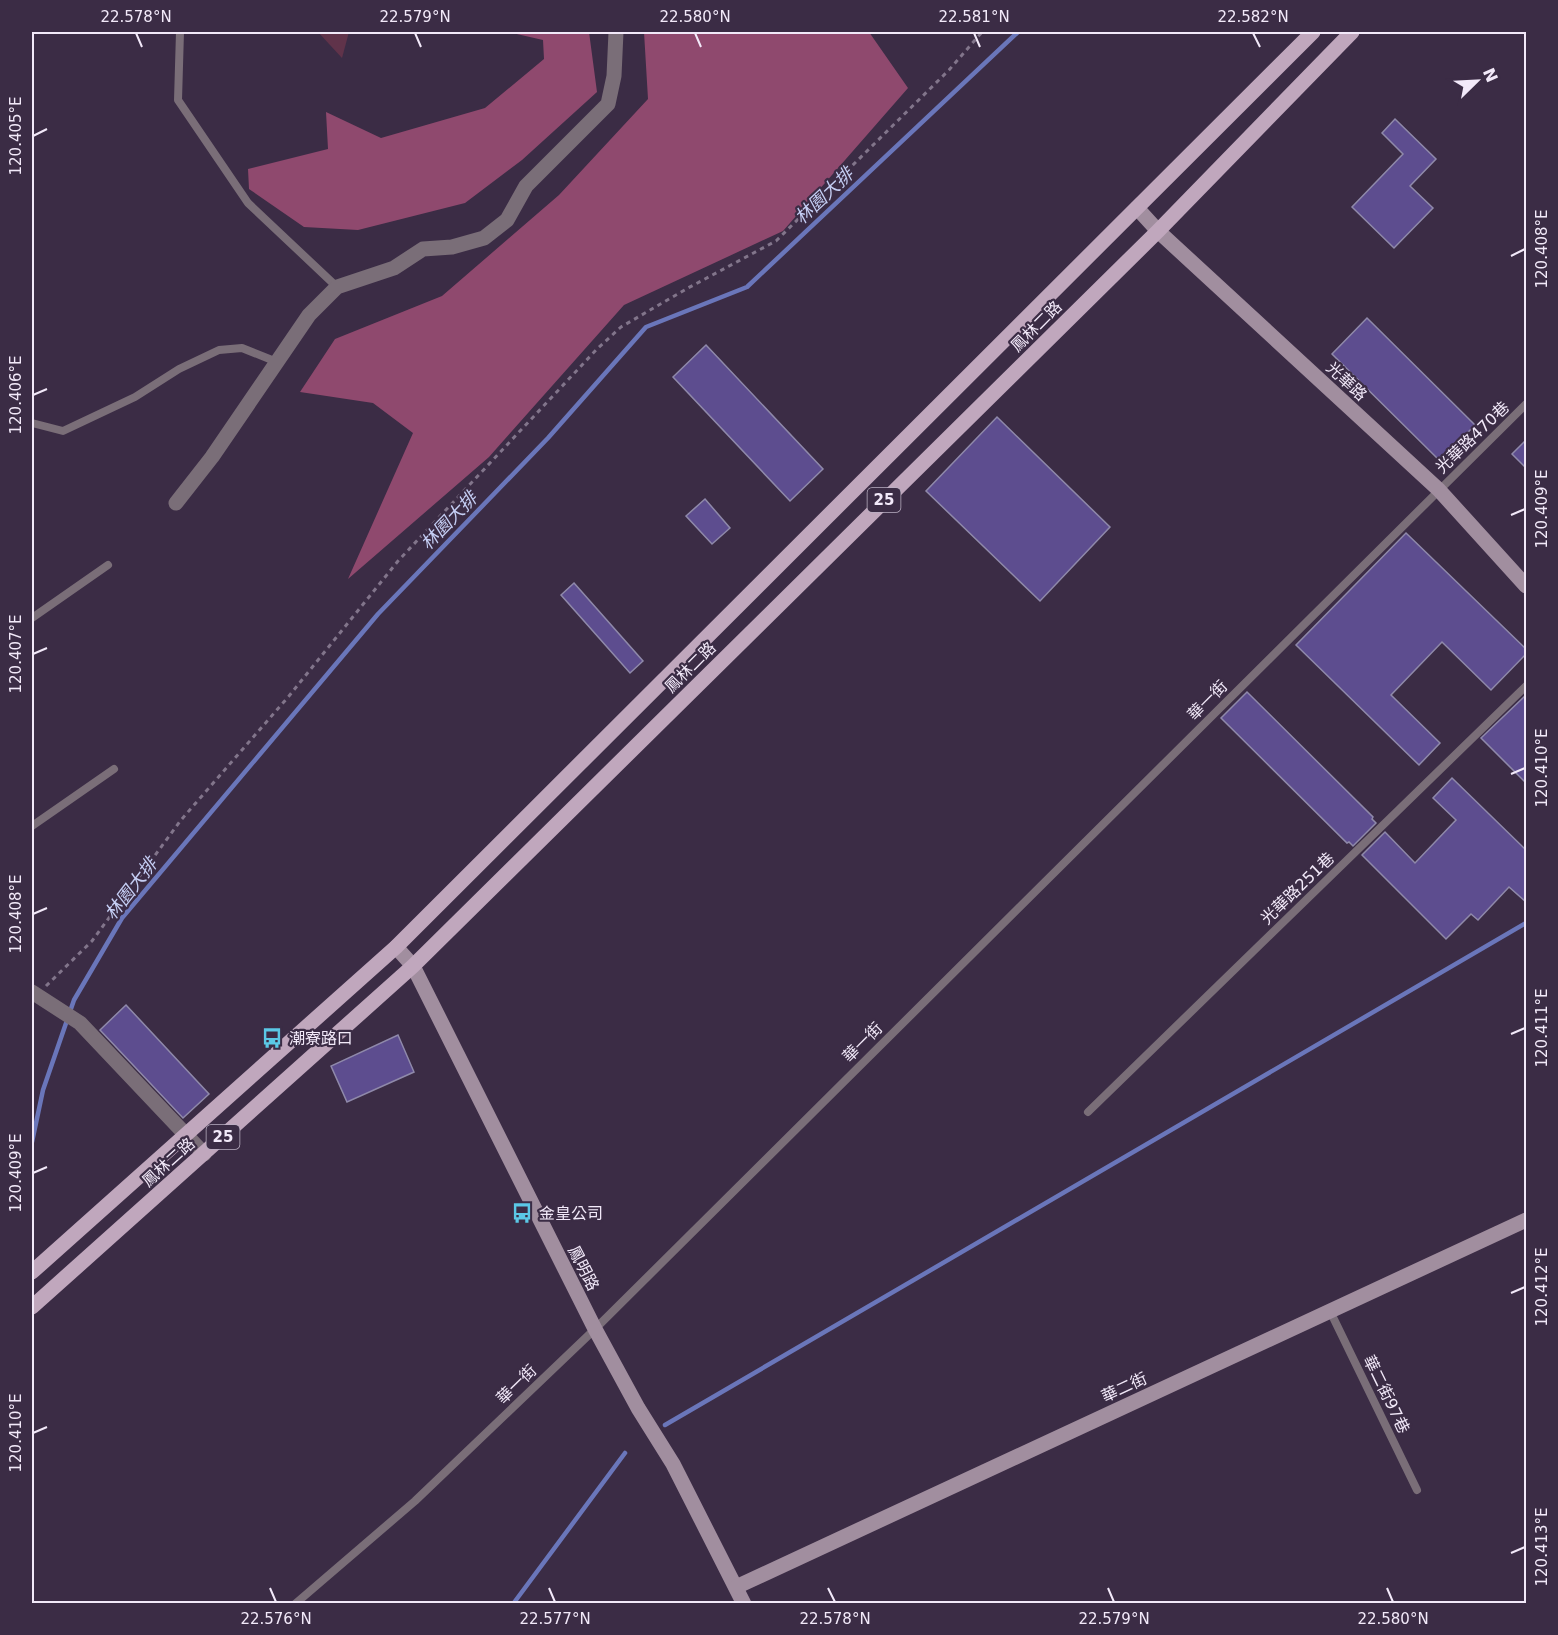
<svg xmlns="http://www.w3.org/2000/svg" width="1558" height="1635" font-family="'DejaVu Sans','Noto Sans TC',sans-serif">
  <rect width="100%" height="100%" fill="#3b2c45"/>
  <polygon fill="#60334a" points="318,32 349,32 342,58"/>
  <g fill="#8f496e">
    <polygon points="508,32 589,32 597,92 522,160 465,203 358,230 304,227 249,189 248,169 328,149 326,112 381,138 485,108 544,59 543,40"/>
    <polygon points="644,32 869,32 908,88 783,231 624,305 489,457 348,579 413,433 373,403 300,392 335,339 442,296 559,195 648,99"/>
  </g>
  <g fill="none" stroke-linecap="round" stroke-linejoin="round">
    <g stroke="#6a76ba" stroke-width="4.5">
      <polyline points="32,1142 43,1090 74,1000 122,918 378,614 548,438 646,327 747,287 1018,32"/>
      <polyline points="665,1425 1526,923"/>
      <polyline points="513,1604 625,1453"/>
    </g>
  </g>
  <g fill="#5d4d8f" stroke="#8f89aa" stroke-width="1.5">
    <polygon points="1395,119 1436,159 1410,186 1433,208 1394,248 1352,207 1403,154 1382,133"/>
    <polygon points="1367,318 1475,425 1440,461 1332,354"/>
    <polygon points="706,345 823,469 790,501 673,377"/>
    <polygon points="997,417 1110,527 1040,601 926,491"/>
    <polygon points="1527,439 1527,469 1512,454"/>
    <polygon points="705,499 730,528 712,544 686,516"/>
    <polygon points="1406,533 1527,650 1527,653 1491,690 1442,642 1391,695 1440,743 1419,765 1296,645"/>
    <polygon points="574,583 643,661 630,673 561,595"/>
    <polygon points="1247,692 1373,817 1372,819 1376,823 1353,846 1349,842 1347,843 1221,718"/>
    <polygon points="1527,694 1527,784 1481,738"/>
    <polygon points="1452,778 1527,851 1527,903 1509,887 1478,920 1471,914 1446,939 1362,855 1385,832 1415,863 1456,820 1433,798"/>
    <polygon points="126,1005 209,1094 183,1118 100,1030"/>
    <polygon points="398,1035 414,1072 347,1102 331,1066"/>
  </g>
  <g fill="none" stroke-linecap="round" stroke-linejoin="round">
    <polyline stroke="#82758b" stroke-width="3" stroke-dasharray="4.5 4.5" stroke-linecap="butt" points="46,986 92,941 181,820 289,696 398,561 597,349 621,327 688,288 776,241 949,70 982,32"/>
    <g stroke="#7a6e78" stroke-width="8">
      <polyline points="180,32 178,100 248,203 337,287"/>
      <polyline points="32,423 63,431 135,397 179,369 219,350 242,348 277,362"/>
      <polyline points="32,618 108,565"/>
      <polyline points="32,826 114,769"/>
      <polyline points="1088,1112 1526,686"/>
      <polyline points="1330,1311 1417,1490"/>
      <polyline points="295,1604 415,1501 595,1329 1526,404"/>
    </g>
    <g stroke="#7a6e78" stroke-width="15">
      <polyline points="176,503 212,457 309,315 337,287 394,268 423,249 452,247 484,238 507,220 526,186 608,104 614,76 616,32"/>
      <polyline points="32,992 80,1023 204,1154"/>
    </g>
    <g stroke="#a18e9f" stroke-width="15">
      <polyline points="1137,208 1158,231 1439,490 1526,586"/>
      <polyline points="396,947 413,966 595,1329 638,1408 673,1464 744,1604"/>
      <polyline points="736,1587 1526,1220"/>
    </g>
    <g stroke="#c0a7bd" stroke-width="15">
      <polyline points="32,1272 396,947 1313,32"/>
      <polyline points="32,1307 413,966 1158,231 1352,32"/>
    </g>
  </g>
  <path fill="none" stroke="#f2e9f9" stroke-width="2" d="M136 33 142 47M415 33 421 47M695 33 701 47M974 33 980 47M1253 33 1260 47M33 136 47 129M1511 256 1525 249M33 395 47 389M1511 515 1525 509M33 654 47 648M1511 774 1525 768M33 914 47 908M1511 1034 1525 1028M33 1173 47 1167M1511 1293 1525 1287M33 1433 47 1427M1511 1553 1525 1547M270 1588 276 1602M549 1588 555 1602M828 1588 835 1602M1108 1588 1114 1602M1387 1588 1393 1602"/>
  <defs>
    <g id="bus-bare" transform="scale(1.62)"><path d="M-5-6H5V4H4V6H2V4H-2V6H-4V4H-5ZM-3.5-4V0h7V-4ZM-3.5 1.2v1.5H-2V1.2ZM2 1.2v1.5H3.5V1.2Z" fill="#5bc8e6" stroke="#3b2c45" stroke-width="2.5" paint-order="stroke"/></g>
  </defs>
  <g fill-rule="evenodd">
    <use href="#bus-bare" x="272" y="1038"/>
    <use href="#bus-bare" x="522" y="1213"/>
  </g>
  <g text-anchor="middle" stroke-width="4.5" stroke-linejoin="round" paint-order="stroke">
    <g fill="#3b2c45" stroke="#bbb0c3" stroke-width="1.5">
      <rect x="867.5" y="488" width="33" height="24" rx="4.5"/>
      <rect x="206.5" y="1125" width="33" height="24" rx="4.5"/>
    </g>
    <g font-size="15" font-weight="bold" fill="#f2e9f9">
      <text x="884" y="505">25</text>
      <text x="223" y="1142">25</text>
    </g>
    <g font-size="16" fill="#f2e9f9" stroke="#3b2c45">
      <text transform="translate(1036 326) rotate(-45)" y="6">鳳林二路</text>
      <text transform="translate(1347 381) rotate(43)" y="6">光華路</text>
      <text transform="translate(1472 437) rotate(-44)" y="6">光華路470巷</text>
      <text transform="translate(690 667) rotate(-45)" y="6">鳳林二路</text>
      <text transform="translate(1207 700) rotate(-45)" y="6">華一街</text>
      <text transform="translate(1297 888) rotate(-44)" y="6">光華路251巷</text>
      <text transform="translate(862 1042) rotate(-45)" y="6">華一街</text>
      <text transform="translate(168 1162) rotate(-42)" y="6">鳳林二路</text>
      <text transform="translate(584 1268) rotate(63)" y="6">鳳明路</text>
      <text transform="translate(516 1384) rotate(-44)" y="6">華一街</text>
      <text transform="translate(1124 1387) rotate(-25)" y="6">華二街</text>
      <text transform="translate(1387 1394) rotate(64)" y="6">華二街97巷</text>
    </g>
    <g font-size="16" fill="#f2e9f9" stroke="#3b2c45" text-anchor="start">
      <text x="289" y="1044">潮寮路口</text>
      <text x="539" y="1219">金皇公司</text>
    </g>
    <g font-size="18" font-style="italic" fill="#c5cef4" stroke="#3b2c45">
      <text transform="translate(824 196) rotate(-43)" y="6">林園大排</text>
      <text transform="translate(449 521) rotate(-46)" y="6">林園大排</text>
      <text transform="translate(131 889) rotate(-52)" y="6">林園大排</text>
    </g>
  </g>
  <rect width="1558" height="1635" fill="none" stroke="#3b2c45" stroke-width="66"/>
  <g transform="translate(1477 81) rotate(66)" stroke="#3b2c45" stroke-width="4.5" paint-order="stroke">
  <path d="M0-4.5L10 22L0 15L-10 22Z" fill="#f2e9f9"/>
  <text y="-9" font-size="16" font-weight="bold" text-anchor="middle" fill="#f2e9f9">N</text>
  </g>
  <rect x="33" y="33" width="1492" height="1569" fill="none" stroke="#f2e9f9" stroke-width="2"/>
  <g font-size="15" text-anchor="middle" fill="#f2e9f9">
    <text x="136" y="22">22.578°N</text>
    <text x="415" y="22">22.579°N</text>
    <text x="695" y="22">22.580°N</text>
    <text x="974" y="22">22.581°N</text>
    <text x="1253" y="22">22.582°N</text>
    <text transform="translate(16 136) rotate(-90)" y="5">120.405°E</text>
    <text transform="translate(1542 249) rotate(-90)" y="5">120.408°E</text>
    <text transform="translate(16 395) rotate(-90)" y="5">120.406°E</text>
    <text transform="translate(1542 509) rotate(-90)" y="5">120.409°E</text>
    <text transform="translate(16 654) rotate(-90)" y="5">120.407°E</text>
    <text transform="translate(1542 768) rotate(-90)" y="5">120.410°E</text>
    <text transform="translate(16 914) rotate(-90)" y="5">120.408°E</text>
    <text transform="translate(1542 1028) rotate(-90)" y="5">120.411°E</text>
    <text transform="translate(16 1173) rotate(-90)" y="5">120.409°E</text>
    <text transform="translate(1542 1287) rotate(-90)" y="5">120.412°E</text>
    <text transform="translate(16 1433) rotate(-90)" y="5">120.410°E</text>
    <text transform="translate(1542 1547) rotate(-90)" y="5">120.413°E</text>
    <text x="276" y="1624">22.576°N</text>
    <text x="555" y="1624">22.577°N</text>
    <text x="835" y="1624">22.578°N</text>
    <text x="1114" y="1624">22.579°N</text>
    <text x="1393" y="1624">22.580°N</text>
  </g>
</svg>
